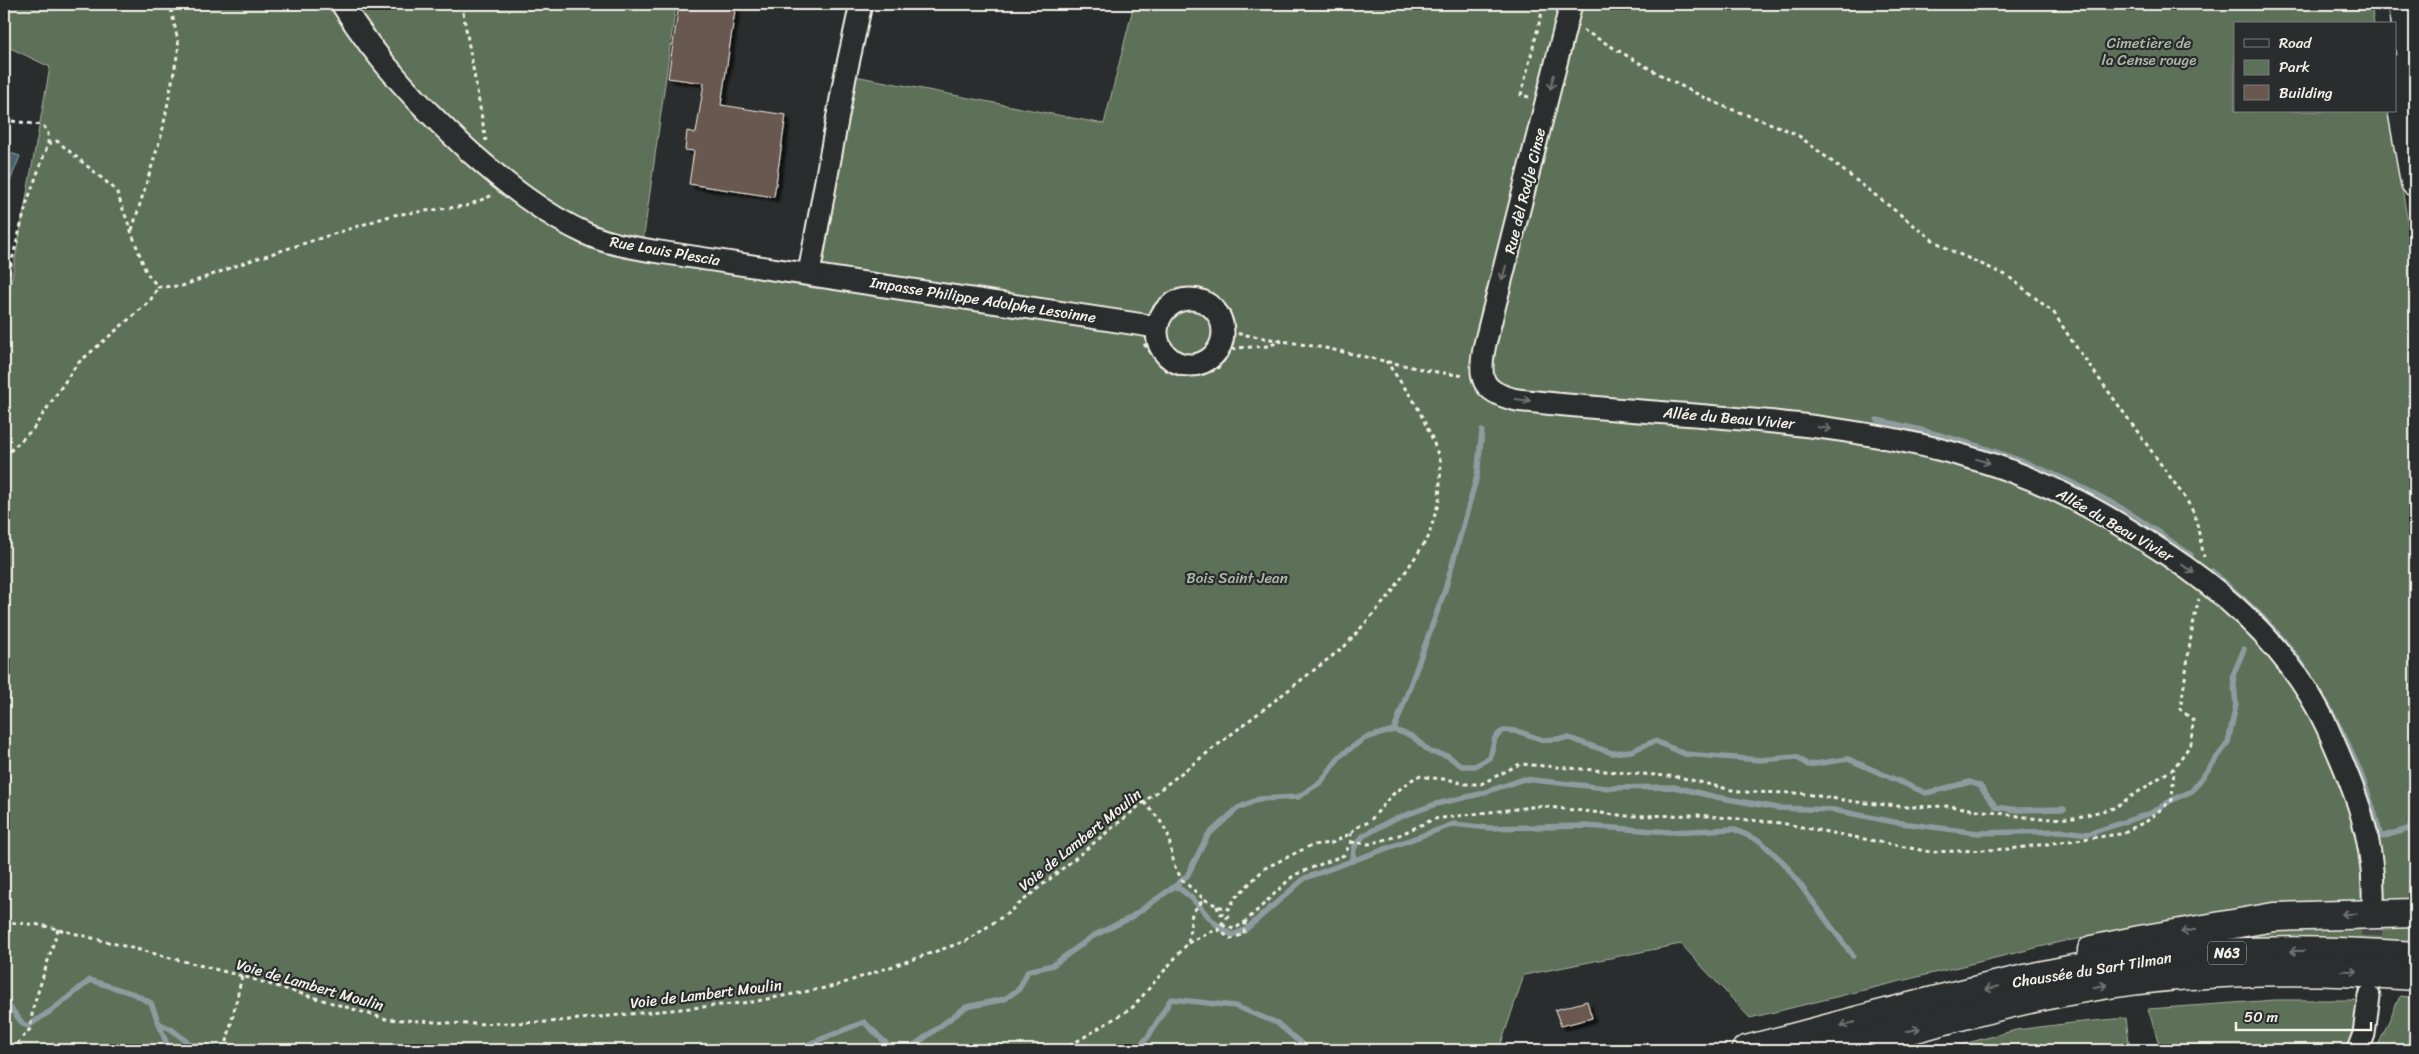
<svg xmlns="http://www.w3.org/2000/svg" width="2419" height="1054" font-family="Sriracha,sans-serif">
  <defs>
    <filter id="shadow"><feDropShadow dx="4.5" dy="4.5" stdDeviation="1" flood-color="#0009"/></filter>
  </defs>
  <rect width="100%" height="100%" fill="#2a2d2e"/>
  <filter id="ink" filterUnits="userSpaceOnUse"><feTurbulence type="fractalNoise" baseFrequency=".02" numOctaves="2"/><feDisplacementMap in="SourceGraphic" scale="10" xChannelSelector="R" yChannelSelector="G"/><feConvolveMatrix kernelMatrix="1 2 1 2 8 2 1 2 1" color-interpolation-filters="sRGB"/></filter>
  <g filter="url(#ink)">
    <g fill="#5d7059" stroke="#a8b0a0">
      <polygon points="4,4 676,4 641,257 819,289 855,76 1104,124 1134,4 2371,4 2374,24 2235,24 2235,111 2389,111 2415,265 2415,904 2257,909 2060,942 1750,1018 1681,944 1524,975 1499,1050 4,1050 4,320 50,67 4,45"/>
      <path d="M2415 923V943C2346 936 2277 937 2208 940L2282 924Z"/>
      <polygon points="2400,996 2415,998 2415,1050 2376,1050"/>
      <polygon points="2275,1000 2359,1000 2359,1021 2349,1050 2150,1050 2160,1047 2148,1009"/>
      <polygon points="2126,1018 2130,1050 1941,1050 2016,1030 2072,1023"/>
    </g>
    <polygon fill="#4a646f" stroke="#8e9c9f" points="4,151 20,156 4,197"/>
    <g fill="none" stroke-linecap="round" stroke-linejoin="round">
      <g stroke="#8e9c9f" stroke-width="5.5">
        <path d="M1877 420C1961 438 2036 461 2112 503 2140 518 2165 538 2191 555"/>
        <path d="M2212 571C2248 603 2285 635 2310 676"/>
        <path d="M2325 701C2351 744 2369 789 2381 837L2415 827"/>
        <polyline points="1394,730 1445,590 1477,476 1482,431"/>
        <polyline points="1353,861 1354,848 1363,836 1392,820 1436,804 1480,794 1524,779 1606,788 1674,787 1716,797 1778,808 1834,810 1894,822 1978,833 2064,831 2088,834 2151,813 2172,800 2192,791 2228,743 2236,704 2233,675 2244,649"/>
        <path d="M1175 886C1201 900 1206 922 1232 935L1245 930 1305 878 1454 824 1488 828 1585 826 1670 832 1733 829 1760 841 1784 863 1853 956"/>
        <polyline points="4,1000 23,1024 28,1026 55,1008 90,980 134,994 151,1003 169,1050"/>
        <polyline points="160,1024 171,1029 191,1045 213,1046 217,1050"/>
        <polyline points="700,1050 725,1048 728,1050"/>
        <polyline points="794,1050 864,1022 891,1048 899,1050"/>
        <polyline points="908,1050 966,1007 1005,999 1019,989 1028,971 1053,965 1093,936 1130,918 1175,886 1187,876 1208,835 1238,808 1259,799 1298,797 1321,782 1340,756 1365,738 1394,730 1412,736 1430,752 1448,756 1462,766 1475,766 1490,758 1495,738 1501,732 1507,730 1520,732 1543,740 1569,738 1612,753 1631,751 1655,741 1685,754 1760,760 1796,757 1808,765 1848,759 1926,793 1970,782 1980,786 1996,807 2018,810 2064,809"/>
        <polyline points="1135,1050 1148,1037 1171,999 1235,1006 1277,1023 1309,1050"/>
      </g>
    </g>
    <g fill="#685850" stroke="#f4f1e8" filter="url(#shadow)">
      <polygon points="679,4 736,4 721,105 786,115 774,197 689,184 694,151 685,150 687,131 696,133 704,83 668,78"/>
      <polygon points="1587,1001 1592,1018 1561,1026 1555,1010"/>
    </g>
    <g fill="none" stroke-linecap="round" stroke-linejoin="round">
      <polyline stroke="#484a4a" stroke-width="21" stroke-dasharray="21 11" stroke-linecap="butt" points="2370,968 2373,901"/>
      <g stroke="#f4f1e8" stroke-width="25">
        <g id="minor">
          <path d="M342 4C377 61 421 107 470 152 506 184 543 214 587 234 608 244 631 247 653 251L1157 327"/>
          <path d="M1571 4 1485 344C1478 377 1480 392 1517 400 1672 418 1830 414 1981 461 2048 481 2109 516 2168 555 2234 599 2293 654 2327 727 2353 785 2375 836 2373 901"/>
          <polyline points="809,273 845,77 861,4"/>
          <circle cx="1190" cy="332" r="33"/>
          <polyline points="2358,1050 2364,1034 2369,996"/>
        </g>
      </g>
      <g stroke="#f4f1e8" stroke-width="31">
        <polyline id="major" points="2403,4 2411,58"/>
      </g>
      <g stroke="#f4f1e8" stroke-width="31">
        <g id="highway">
          <polyline points="2411,58 2415,68"/>
          <polyline points="2395,69 2415,182"/>
          <polyline points="2092,950 2140,940 2274,917 2415,913"/>
          <path d="M1746 1050C1843 1025 1941 997 2039 976 2162 949 2290 947 2415 956"/>
          <path d="M1832 1050C1905 1032 1978 1009 2053 994 2172 969 2294 967 2415 976"/>
        </g>
      </g>
      <g stroke="#f4f1e8" stroke-width="3" stroke-dasharray="4 4" stroke-linecap="butt">
        <polyline points="463,4 463,12 486,141"/>
        <path d="M1583 30C1628 56 1673 84 1721 105 1747 116 1774 123 1799 136L1933 240 1950 250 2008 276 2054 313 2072 341 2186 499 2195 515 2204 557"/>
        <polyline points="1529,97 1521,95 1544,4"/>
        <polyline points="4,120 42,125 48,131 48,144 27,202 4,291"/>
        <polyline points="48,144 57,141 116,190 146,272 158,287 182,286 249,261 393,215 466,206 493,195"/>
        <polyline points="132,230 162,133 179,46 170,4"/>
        <polyline points="1222,331 1325,348 1430,371 1465,376"/>
        <polyline points="1144,344 1164,369 1177,375 1189,376 1216,370 1232,350 1237,348 1268,346 1282,341"/>
        <polyline points="4,457 33,429 77,364 150,301 158,287"/>
        <polyline points="1144,802 1159,819 1168,834 1174,865 1182,880 1204,899"/>
        <polyline points="1351,842 1369,844 1397,836 1434,819 1539,806 1627,816 1697,815 1781,823 1931,852 2010,849 2120,834 2147,821 2172,800 2174,769"/>
        <polyline points="1217,906 1219,913 1228,916 1219,927"/>
        <polyline points="4,922 41,925 242,976 386,1019 468,1024 549,1022 752,1002 835,986 966,941 1008,913 1144,802 1345,646 1390,595 1428,538 1439,501 1441,463 1432,438 1416,404 1386,361"/>
        <polyline points="1222,925 1234,929 1245,922 1294,875 1344,855 1351,842 1351,833"/>
        <polyline points="1188,943 1217,929 1231,939 1244,934 1245,922"/>
        <polyline points="12,1050 30,1029 33,1008 58,929"/>
        <polyline points="225,1050 242,976"/>
        <path d="M1063 1050 1133 1007 1188 943 1192 913 1204 899 1217 906 1229 909 1235 898 1265 868 1312 845 1332 843 1351 833 1355 828 1369 822 1392 795 1417 776 1451 780 1464 784H1481L1520 764 1679 777 1740 792 1799 793 1856 802 1908 807 1950 806 2039 819 2074 818 2114 808 2174 768 2191 744 2193 720 2180 709C2187 673 2189 635 2199 599"/>
      </g>
      <use href="#minor" stroke="#2a2d2e" stroke-width="21"/>
      <use href="#major" stroke="#2a2d2e" stroke-width="28"/>
      <use href="#highway" stroke="#2a2d2e" stroke-width="28"/>
    </g>
    <defs><path id="oneway-shaft" d="M-6 0H5M1.5-3L5.5 0L1.5 3" fill="none" stroke-width="1.6" stroke-linecap="round" stroke-linejoin="round" transform="scale(1.25)"/></defs>
    <g stroke="#71726f">
      <use href="#oneway-shaft" transform="translate(1552 82) rotate(104)"/>
      <use href="#oneway-shaft" transform="translate(1504 273) rotate(105)"/>
      <use href="#oneway-shaft" transform="translate(1523 400) rotate(7)"/>
      <use href="#oneway-shaft" transform="translate(1824 428) rotate(8)"/>
      <use href="#oneway-shaft" transform="translate(1983 461) rotate(18)"/>
      <use href="#oneway-shaft" transform="translate(2188 569) rotate(36)"/>
      <use href="#oneway-shaft" transform="translate(2349 914) rotate(179)"/>
      <use href="#oneway-shaft" transform="translate(2188 931) rotate(170)"/>
      <use href="#oneway-shaft" transform="translate(2297 951) rotate(180)"/>
      <use href="#oneway-shaft" transform="translate(2350 971) rotate(4)"/>
      <use href="#oneway-shaft" transform="translate(2100 986) rotate(-9)"/>
      <use href="#oneway-shaft" transform="translate(1992 988) rotate(166)"/>
      <use href="#oneway-shaft" transform="translate(1848 1024) rotate(165)"/>
      <use href="#oneway-shaft" transform="translate(1913 1030) rotate(-14)"/>
    </g>
  </g>
  <g text-anchor="middle" stroke-width="4.5" stroke-linejoin="round" paint-order="stroke">
    <rect fill="#2a2d2e" stroke="#b7b6b0" stroke-width="1" x="2208" y="941.5" width="38" height="23" rx="4"/>
    <g font-size="14" font-weight="bold" fill="#f4f1e8">
      <text x="2227" y="958">N63</text>
    </g>
    <g font-size="15" fill="#b0b7a8" stroke="#2a2d2e">
      <text x="2149" y="48">Cimetière de<tspan x="2149" dy="17">la Cense rouge</tspan></text>
      <text x="1237" y="583">Bois Saint Jean</text>
    </g>
    <g font-size="15" fill="#f4f1e8" stroke="#2a2d2e">
      <text transform="translate(1525 191) rotate(-76)" y="5">Rue dèl Rodje Cinse</text>
      <text transform="translate(665 251) rotate(10)" y="5">Rue Louis Plescia</text>
      <text transform="translate(983 300) rotate(9)" y="5">Impasse Philippe Adolphe Lesoinne</text>
      <text transform="translate(1729 418) rotate(5)" y="5">Allée du Beau Vivier</text>
      <text transform="translate(2115 525) rotate(30)" y="5">Allée du Beau Vivier</text>
      <text transform="translate(1080 840) rotate(-39)" y="5">Voie de Lambert Moulin</text>
      <text transform="translate(2092 970) rotate(-9)" y="5">Chaussée du Sart Tilman</text>
      <text transform="translate(310 985) rotate(16)" y="5">Voie de Lambert Moulin</text>
      <text transform="translate(706 994) rotate(-7)" y="5">Voie de Lambert Moulin</text>
    </g>
  </g>
  <rect width="2419" height="1054" fill="none" stroke="#2a2d2e" stroke-width="20"/>
  <rect x="10" y="10" width="2399" height="1034" fill="none" stroke="#f4f1e8" stroke-width="2" filter="url(#ink)"/>
  <rect x="2234" y="22" width="162" height="90" fill="#2a2d2e" stroke="#7b7b78"/>
  <rect x="2244" y="39" width="25" height="8" fill="#2a2d2e" stroke="#7b7b78"/>
  <text x="2279" y="48" font-size="15" fill="#f4f1e8">Road</text>
  <rect x="2244" y="60" width="25" height="15" fill="#5d7059" stroke="#7b7b78"/>
  <text x="2279" y="72" font-size="15" fill="#f4f1e8">Park</text>
  <rect x="2244" y="85" width="25" height="15" fill="#685850" stroke="#7b7b78"/>
  <text x="2279" y="98" font-size="15" fill="#f4f1e8">Building</text>
  <path d="M2236 1022v8h135v-8" fill="none" stroke="#f4f1e8" stroke-width="2.5"/>
  <text x="2244" y="1022" font-size="15" fill="#f4f1e8" stroke="#2a2d2e" stroke-width="4" paint-order="stroke">50 m</text>
</svg>
